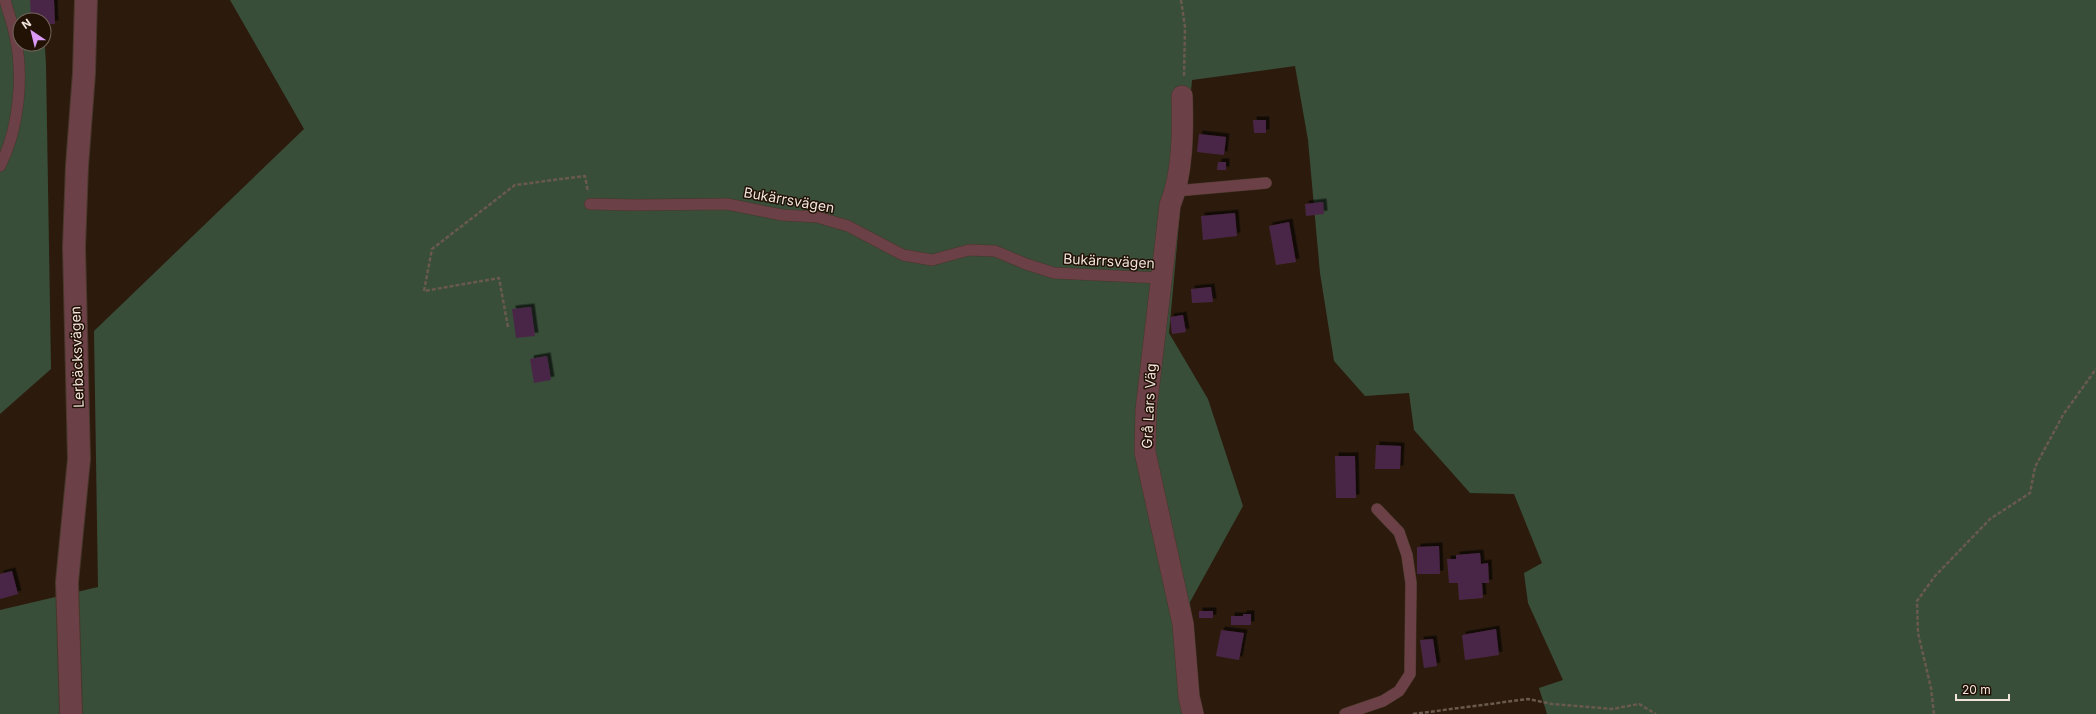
<svg xmlns="http://www.w3.org/2000/svg" width="2096" height="714" font-family="Inter,sans-serif">
  <defs>
    <filter id="shadow"><feDropShadow dx="3.5" dy="-3.5" stdDeviation="0" flood-color="#0009"/></filter>
  </defs>
  <rect width="100%" height="100%" fill="#2c1b0d"/>
  <g fill="#384e39">
    <polygon points="0,0 42,0 43,20 20,20 20,44 44,44 44,31 46,65 51,369 0,414"/>
    <polygon points="230,0 2096,0 2096,714 1547,714 1539,688 1563,680 1528,603 1524,573 1542,563 1514,494 1470,493 1414,430 1409,393 1365,396 1334,361 1320,273 1308,140 1295,66 1192,80 1169,333 1208,399 1243,506 1190,602 1197,714 0,714 0,610 98,587 94,331 304,129"/>
  </g>
  <g fill="#4a2847" filter="url(#shadow)">
    <polygon points="30,0 54,0 55,24 44,24 44,20 31,20"/>
    <polygon points="1253,120 1266,120 1266,133 1254,133"/>
    <polygon points="1199,134 1226,137 1224,155 1197,152"/>
    <polygon points="1218,162 1226,162 1226,170 1217,170"/>
    <polygon points="1323,202 1324,214 1306,216 1305,204"/>
    <polygon points="1235,213 1237,236 1203,240 1201,216"/>
    <polygon points="1289,222 1296,262 1276,265 1269,226"/>
    <polygon points="1211,287 1213,302 1192,303 1191,289"/>
    <polygon points="531,307 535,336 516,338 512,309"/>
    <polygon points="1183,315 1186,332 1172,334 1170,317"/>
    <polygon points="547,356 551,380 534,383 530,359"/>
    <polygon points="1376,445 1401,446 1400,469 1375,469"/>
    <polygon points="1335,456 1355,456 1356,498 1336,498"/>
    <polygon points="1439,546 1440,574 1417,574 1417,547"/>
    <polygon points="1480,553 1481,564 1488,563 1489,583 1482,583 1483,598 1459,600 1458,583 1449,583 1447,559 1456,559 1456,555"/>
    <polygon points="12,571 18,594 0,599 0,574"/>
    <rect x="1199" y="611" width="14" height="7"/>
    <polygon points="1243,614 1251,614 1251,625 1231,625 1231,616 1243,616"/>
    <polygon points="1496,629 1499,655 1465,660 1462,635"/>
    <polygon points="1221,630 1244,633 1239,660 1216,656"/>
    <polygon points="1433,639 1437,666 1424,668 1420,640"/>
  </g>
  <g fill="none" stroke-linecap="round" stroke-linejoin="round">
    <g stroke="#48372a" stroke-width="12">
      <g id="service">
        <path d="M0 166C19 129 24 76 15 36 13 24 8 12 5 0"/>
        <polyline points="1176,191 1266,183"/>
        <polyline points="590,204 634,205 727,204 782,215 817,217 848,226 903,255 932,260 969,250 995,251 1026,264 1054,273 1161,278"/>
        <polyline points="1345,714 1383,701 1399,691 1410,674 1411,583 1407,555 1399,532 1377,509"/>
      </g>
    </g>
    <g stroke="#48372a" stroke-width="22">
      <path id="minor" d="M1182 96C1183 130 1183 174 1170 205L1146 410 1145 452 1183 624 1189 697 1193 714"/>
    </g>
    <g stroke="#48372a" stroke-width="24">
      <polyline id="tertiary" points="71,714 67,582 79,459 74,247 77,166 84,73 86,0"/>
    </g>
    <g stroke="#695a4d" stroke-width="2.5" stroke-dasharray="4 2" stroke-linecap="butt">
      <polyline points="1181,0 1185,27 1184,77"/>
      <polyline points="508,327 499,278 424,291 432,249 515,185 585,176 588,192"/>
      <polyline points="1413,714 1528,699 1552,704 1612,709 1639,704 1656,714"/>
      <polyline points="1934,714 1931,688 1918,633 1917,601 1935,576 1990,519 2030,493 2035,467 2063,415 2096,369"/>
    </g>
    <use href="#service" stroke="#6b4147" stroke-width="11"/>
    <use href="#minor" stroke="#6b4147" stroke-width="21"/>
    <use href="#tertiary" stroke="#6b4147" stroke-width="22"/>
  </g>
  <g text-anchor="middle" stroke-width="3" stroke-linejoin="round" paint-order="stroke">
    <g font-size="14" fill="#f1e4dc" stroke="#221105">
      <text transform="translate(789 200) rotate(10)" y="5">Bukärrsvägen</text>
      <text transform="translate(1109 261) rotate(3)" y="5">Bukärrsvägen</text>
      <text transform="translate(77 357) rotate(-92)" y="5">Lerbäcksvägen</text>
      <text transform="translate(1149 406) rotate(-87)" y="5">Grå Lars Väg</text>
    </g>
  </g>
  <g transform="translate(32 32) rotate(325)"><circle r="19" fill="#221105" stroke="#75655b"/>
  <path d="M0-3L7 15L0 10L-7 15Z" fill="#da9af6"/>
  <text y="-6" font-size="11" font-weight="bold" text-anchor="middle" fill="#f1e4dc">N</text>
  </g>
  <path d="M1956 694v6h53v-6" fill="none" stroke="#f1e4dc" stroke-width="2"/>
  <text x="1962" y="694" font-size="12" fill="#f1e4dc" stroke="#221105" stroke-width="3" paint-order="stroke">20 m</text>
</svg>
